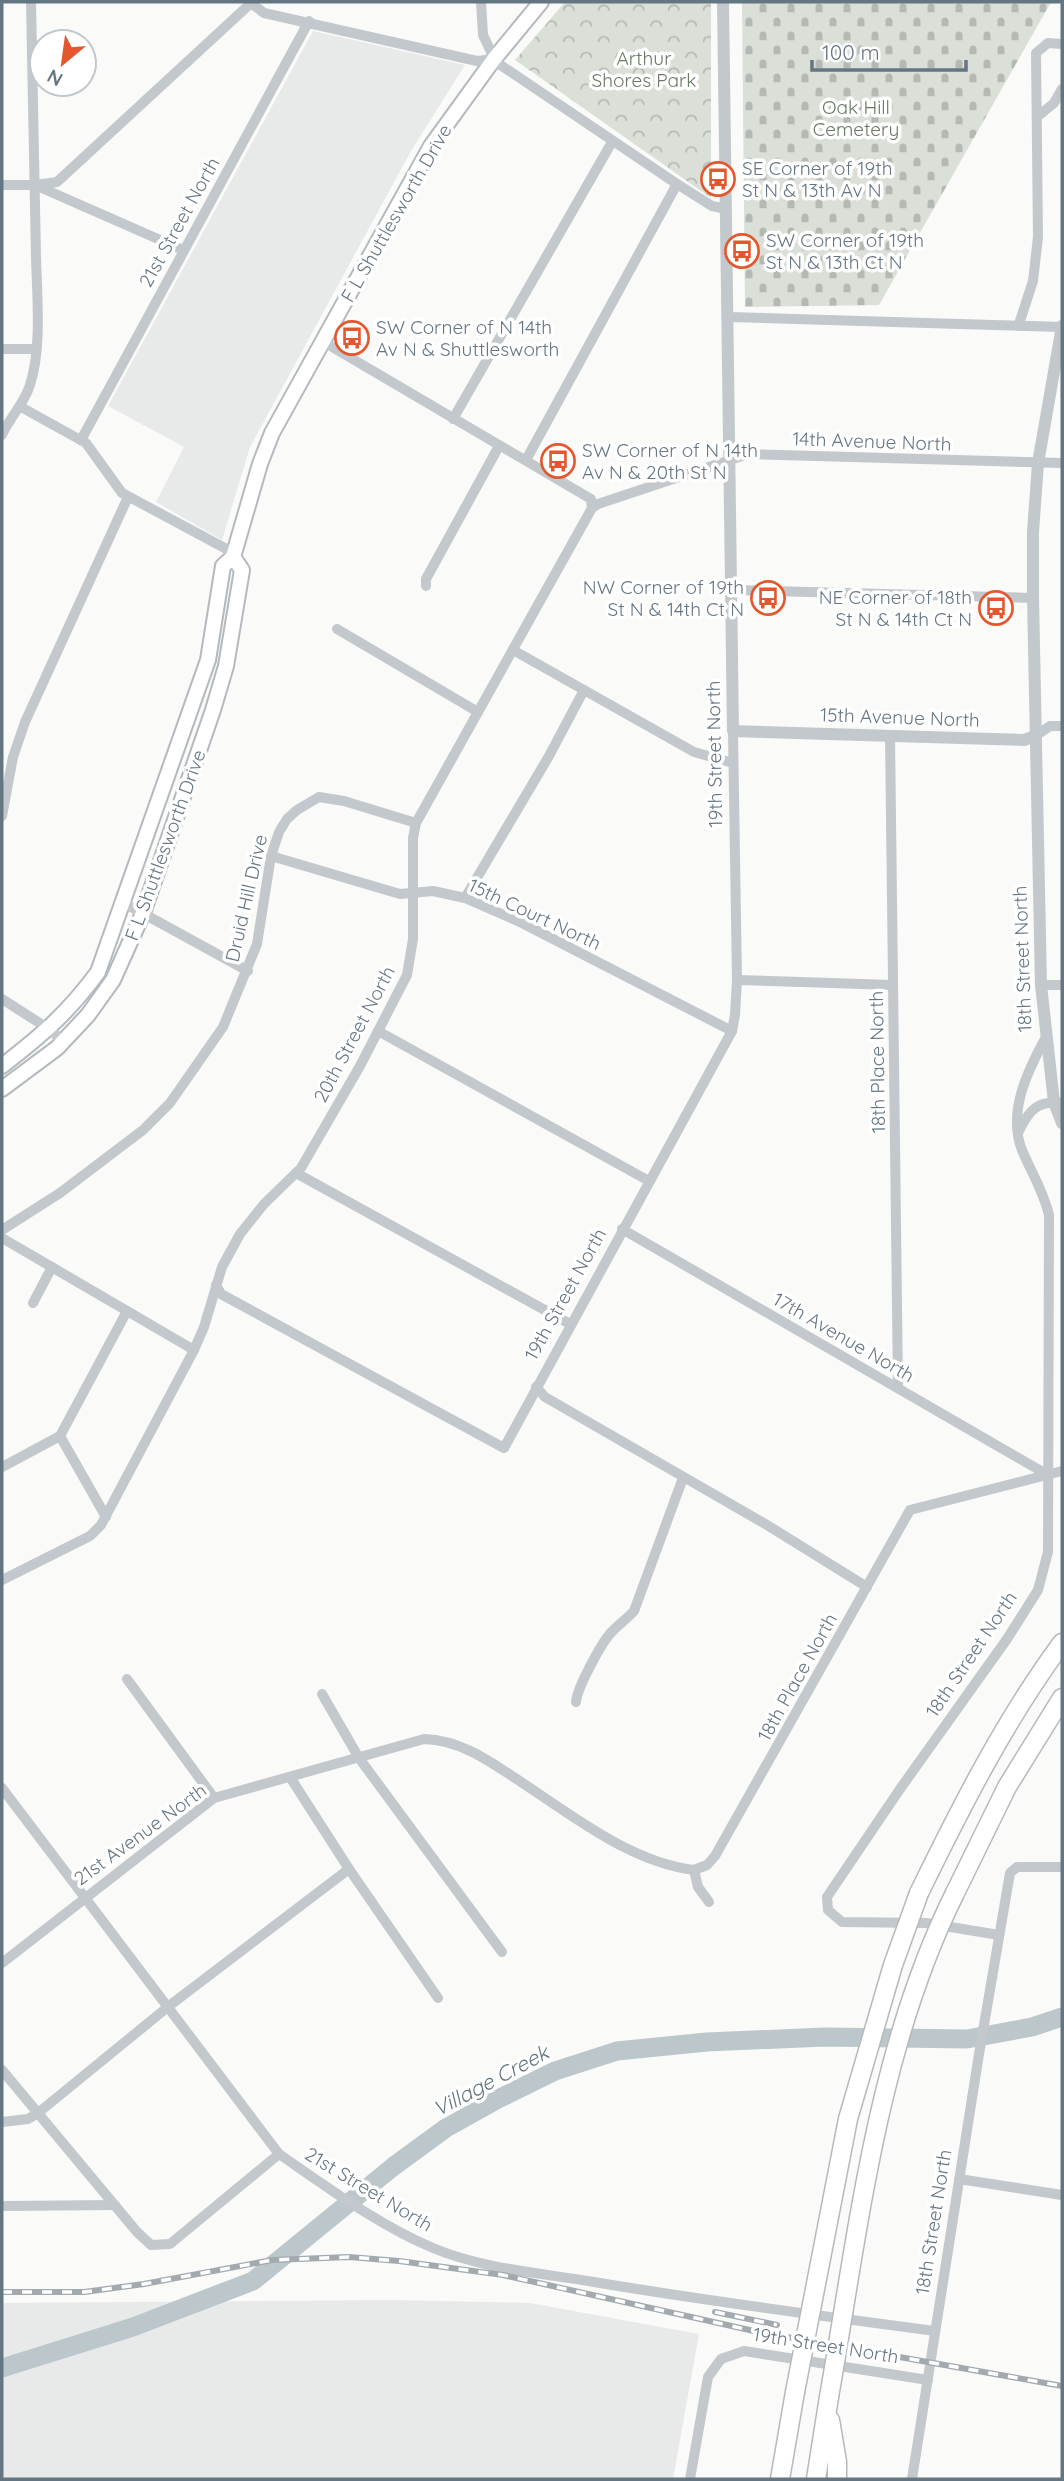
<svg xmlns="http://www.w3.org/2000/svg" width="1064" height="2481" font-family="Quicksand,sans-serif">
  <defs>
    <pattern id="forest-crowns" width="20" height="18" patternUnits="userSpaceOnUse" patternTransform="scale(1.75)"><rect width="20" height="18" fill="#dadfd7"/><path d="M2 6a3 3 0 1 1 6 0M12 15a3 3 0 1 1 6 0" fill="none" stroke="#b4b9b4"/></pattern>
    <pattern id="cemetery-stones" width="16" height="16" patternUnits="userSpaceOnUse" patternTransform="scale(1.75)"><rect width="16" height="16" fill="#dadfd7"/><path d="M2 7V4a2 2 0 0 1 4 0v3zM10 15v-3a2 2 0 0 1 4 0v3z" fill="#b4b9b4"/></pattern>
  </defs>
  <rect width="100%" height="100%" fill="#fafaf8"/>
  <g fill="#e8e9e9">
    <polygon points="313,31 465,65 411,151 250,447 222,540 156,502 184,447 108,406"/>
    <polygon points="394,2300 530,2303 699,2334 673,2479 2,2479 2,2303"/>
  </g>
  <polygon fill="url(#forest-crowns)" points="565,2 711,2 711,198 515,60"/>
  <polygon fill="url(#cemetery-stones)" points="742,2 1051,2 879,305 745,307"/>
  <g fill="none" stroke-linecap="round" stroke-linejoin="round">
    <polyline stroke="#bbc7cb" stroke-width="19" points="2,2368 133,2327 253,2281 394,2166 446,2128 498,2099 555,2071 617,2051 707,2042 825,2037 967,2039 1032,2027 1062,2017"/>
    <g stroke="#b3babf" stroke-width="18">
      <g id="secondary">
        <path d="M2 1066C42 1035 68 1013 98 972L208 660 223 566 233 557 260 464 272 433 431 146 494 59 541 2"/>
        <polyline points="2,1089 57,1048 88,1015 113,980 143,913 213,710 226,666 242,570 233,557"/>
      </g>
    </g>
    <g stroke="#b4b9bd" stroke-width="21">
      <g id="motorway">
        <path d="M919 1893C961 1807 1005 1720 1062 1643"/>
        <polyline points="955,1893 1007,1787 1062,1698"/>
        <polyline points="830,2420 837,2462 837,2479"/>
        <polyline points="780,2479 795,2392"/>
        <polyline points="816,2479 829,2397"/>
      </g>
    </g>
    <g stroke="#c3c8cc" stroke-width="10">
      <polyline points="481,2 483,35 496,62 677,184 712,206 726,209"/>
      <polyline points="251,3 264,13 477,61 494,59"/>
      <polyline points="1037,117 1054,103 1062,89"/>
      <polyline points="2,185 35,185 183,250"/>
      <polyline points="35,185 57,182 251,3"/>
      <polyline points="728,317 1062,327"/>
      <polyline points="1019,324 1033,281 1038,237 1036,53 1048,43 1062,44"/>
      <polyline points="322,341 591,499 592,508"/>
      <polyline points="2,349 36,349"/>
      <polyline points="21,407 86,443 122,493 234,553"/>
      <polyline points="453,419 612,142"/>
      <path d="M2 435C10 417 24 404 30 385 42 348 37 296 36 257 35 172 32 87 31 2"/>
      <polyline points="81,440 309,21"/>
      <polyline points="526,460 677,184"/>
      <polyline points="426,586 426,579 499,446"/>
      <polyline points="732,590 1033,598"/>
      <polyline points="337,629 478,712"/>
      <polyline points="513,650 694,752 733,763"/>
      <polyline points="890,736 898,1388"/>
      <polyline points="1035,736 1050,726 1062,726"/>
      <polyline points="2,816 13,757 25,722 128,497"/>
      <polyline points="271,856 400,894 433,891 465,898 520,922 732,1031"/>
      <polyline points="465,898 549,756 584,690"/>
      <polyline points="124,903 248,971"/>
      <polyline points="737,980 893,985"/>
      <polyline points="1041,985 1062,985"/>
      <polyline points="2,999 49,1029 63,1041"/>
      <polyline points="378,1031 649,1181"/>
      <path d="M1019 1131C1029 1110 1038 1100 1062 1103"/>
      <polyline points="296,1173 570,1324"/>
      <polyline points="622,1229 1048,1475"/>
      <polyline points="2,1230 60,1193 143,1130 170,1103 223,1027 257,944 271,856 279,832 287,819 297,810 319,797 344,801 416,823"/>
      <polyline points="2,1238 194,1350"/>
      <polyline points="216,1285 221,1294 504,1448 732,1031 735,1015 737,980 733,731"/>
      <polyline points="33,1303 52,1267"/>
      <polyline points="536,1387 545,1397 767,1525 867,1587"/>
      <polyline points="2,1467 60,1436"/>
      <polyline points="106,1517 60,1436 127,1311"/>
      <polyline points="2,1580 90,1536 101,1525 194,1350 204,1327 222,1267 240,1234 264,1204 301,1168 360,1066 407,975 413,939 413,838 416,823 592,508 598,504 748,454 1062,463"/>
      <polyline points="127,1679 214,1798"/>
      <polyline points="322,1694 359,1758 502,1952"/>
      <path d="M576 1702C577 1688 600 1646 609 1635 614 1628 627 1619 634 1611L683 1478"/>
      <polyline points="290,1777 349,1869 438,1998"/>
      <path d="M2 1788 279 2154C327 2187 380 2226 433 2248 483 2269 541 2273 594 2282 707 2301 821 2316 935 2331"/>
      <polyline points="709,1902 698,1887 694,1870 707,1865 715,1856 910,1510 1062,1471"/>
      <path d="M999 1935 926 1923 842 1922 828 1910 827 1897 900 1789 1007 1639 1038 1590 1048 1552 1049 1215C1043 1190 1032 1174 1022 1150 1007 1112 1028 1070 1046 1037"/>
      <path d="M2 1963 214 1798 424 1739C458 1740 485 1758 512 1776 568 1812 628 1862 694 1870"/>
      <polyline points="2,2070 137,2232 151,2245 170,2244 279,2154"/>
      <polyline points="2,2122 28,2119 38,2113 169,2006 349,1869"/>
      <polyline points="959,2179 1062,2195"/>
      <polyline points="2,2206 115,2205"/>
      <polyline points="690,2479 708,2377 721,2359 744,2351 928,2380"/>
      <polyline points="912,2479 979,2054 1010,1873 1017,1867 1062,1867"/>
    </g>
    <g stroke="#c3c8cc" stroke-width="12">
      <polyline points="723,2 733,731 1024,740 1035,736"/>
      <polyline points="1062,326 1038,463 1033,532 1033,598 1041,985 1054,1102 1062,1123"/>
    </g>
    <use href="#secondary" stroke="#fff" stroke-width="14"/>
    <use href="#motorway" stroke="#fff" stroke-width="18"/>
    <g stroke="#a2aab0" stroke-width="6">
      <g id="rail">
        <polyline points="2,2292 84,2292 144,2284 272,2260 349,2257 399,2261 503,2275 754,2331 1062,2386"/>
        <polyline points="715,2312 777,2325"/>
      </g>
    </g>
    <use href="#rail" stroke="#fff" stroke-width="3.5" stroke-dasharray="10" stroke-linecap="butt"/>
    <g stroke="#b4b9bd" stroke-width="21" stroke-linecap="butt">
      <g id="motorway-bridge">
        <polyline points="795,2392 848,2119 893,1965 919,1893"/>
        <path d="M829 2397C859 2227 877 2050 955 1893"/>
      </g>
    </g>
    <use href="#motorway-bridge" stroke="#fff" stroke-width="18"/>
  </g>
  <defs>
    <g id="bus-ring" transform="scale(1.75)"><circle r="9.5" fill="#fff" stroke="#e4572e" stroke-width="1.5"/><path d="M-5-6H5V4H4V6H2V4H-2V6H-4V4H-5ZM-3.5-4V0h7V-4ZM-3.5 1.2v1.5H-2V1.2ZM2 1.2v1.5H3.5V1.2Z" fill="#e4572e"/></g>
  </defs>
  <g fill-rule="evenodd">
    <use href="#bus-ring" x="718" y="179"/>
    <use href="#bus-ring" x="742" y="251"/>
    <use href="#bus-ring" x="352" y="338"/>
    <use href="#bus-ring" x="558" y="461"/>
    <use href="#bus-ring" x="768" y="598"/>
    <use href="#bus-ring" x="996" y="608"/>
  </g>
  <g text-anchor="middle" stroke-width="7" stroke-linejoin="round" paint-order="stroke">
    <g font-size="19" fill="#687a64" stroke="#fff">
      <text x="644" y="65">Arthur<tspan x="644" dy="22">Shores Park</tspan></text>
      <text x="856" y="114">Oak Hill<tspan x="856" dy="22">Cemetery</tspan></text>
    </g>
    <g font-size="19" fill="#657683" stroke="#fff" text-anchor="start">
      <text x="742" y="175">SE Corner of 19th<tspan x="742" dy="22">St N &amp; 13th Av N</tspan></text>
      <text x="766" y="247">SW Corner of 19th<tspan x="766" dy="22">St N &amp; 13th Ct N</tspan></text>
      <text x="376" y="334">SW Corner of N 14th<tspan x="376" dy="22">Av N &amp; Shuttlesworth</tspan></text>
      <text x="582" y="457">SW Corner of N 14th<tspan x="582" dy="22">Av N &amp; 20th St N</tspan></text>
      <text x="744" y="594" text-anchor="end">NW Corner of 19th<tspan x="744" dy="22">St N &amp; 14th Ct N</tspan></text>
      <text x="972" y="604" text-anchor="end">NE Corner of 18th<tspan x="972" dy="22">St N &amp; 14th Ct N</tspan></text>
    </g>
    <g font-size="19" fill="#657683" stroke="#fff">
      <text transform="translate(396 213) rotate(-60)" y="7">F L Shuttlesworth Drive</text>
      <text transform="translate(179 222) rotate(-61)" y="7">21st Street North</text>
      <text transform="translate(872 441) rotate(2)" y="7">14th Avenue North</text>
      <text transform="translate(900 717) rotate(2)" y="7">15th Avenue North</text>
      <text transform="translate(714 754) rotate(-91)" y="7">19th Street North</text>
      <text transform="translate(165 845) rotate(-70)" y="7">F L Shuttlesworth Drive</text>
      <text transform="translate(246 898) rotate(-77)" y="7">Druid Hill Drive</text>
      <text transform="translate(535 914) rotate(25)" y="7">15th Court North</text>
      <text transform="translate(1022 959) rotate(-92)" y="7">18th Street North</text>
      <text transform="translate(354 1034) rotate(-62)" y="7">20th Street North</text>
      <text transform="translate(877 1062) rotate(-91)" y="7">18th Place North</text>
      <text transform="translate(565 1294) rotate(-61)" y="7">19th Street North</text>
      <text transform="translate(844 1337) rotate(30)" y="7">17th Avenue North</text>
      <text transform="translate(971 1654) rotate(-56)" y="7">18th Street North</text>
      <text transform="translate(797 1677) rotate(-61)" y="7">18th Place North</text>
      <text transform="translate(140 1834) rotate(-36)" y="7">21st Avenue North</text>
      <text transform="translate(369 2189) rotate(31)" y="7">21st Street North</text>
      <text transform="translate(933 2222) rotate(-81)" y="7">18th Street North</text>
      <text transform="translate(826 2345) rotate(9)" y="7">19th Street North</text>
    </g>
    <g font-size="21" font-style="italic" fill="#60757c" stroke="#fff">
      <text transform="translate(491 2081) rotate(-28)" y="7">Village Creek</text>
    </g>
  </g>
  <rect width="1064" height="2481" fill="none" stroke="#657683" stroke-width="7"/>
  <g transform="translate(63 63) rotate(209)"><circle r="33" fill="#ffffff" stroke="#c1c8cd" stroke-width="2"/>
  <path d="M0-5L12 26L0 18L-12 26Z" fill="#e4572e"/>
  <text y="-10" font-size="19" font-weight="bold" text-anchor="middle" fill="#657683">N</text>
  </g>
  <path d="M812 60v10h154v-10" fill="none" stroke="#657683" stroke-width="3.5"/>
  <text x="822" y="60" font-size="21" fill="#657683" stroke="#ffffff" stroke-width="5" paint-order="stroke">100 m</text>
</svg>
